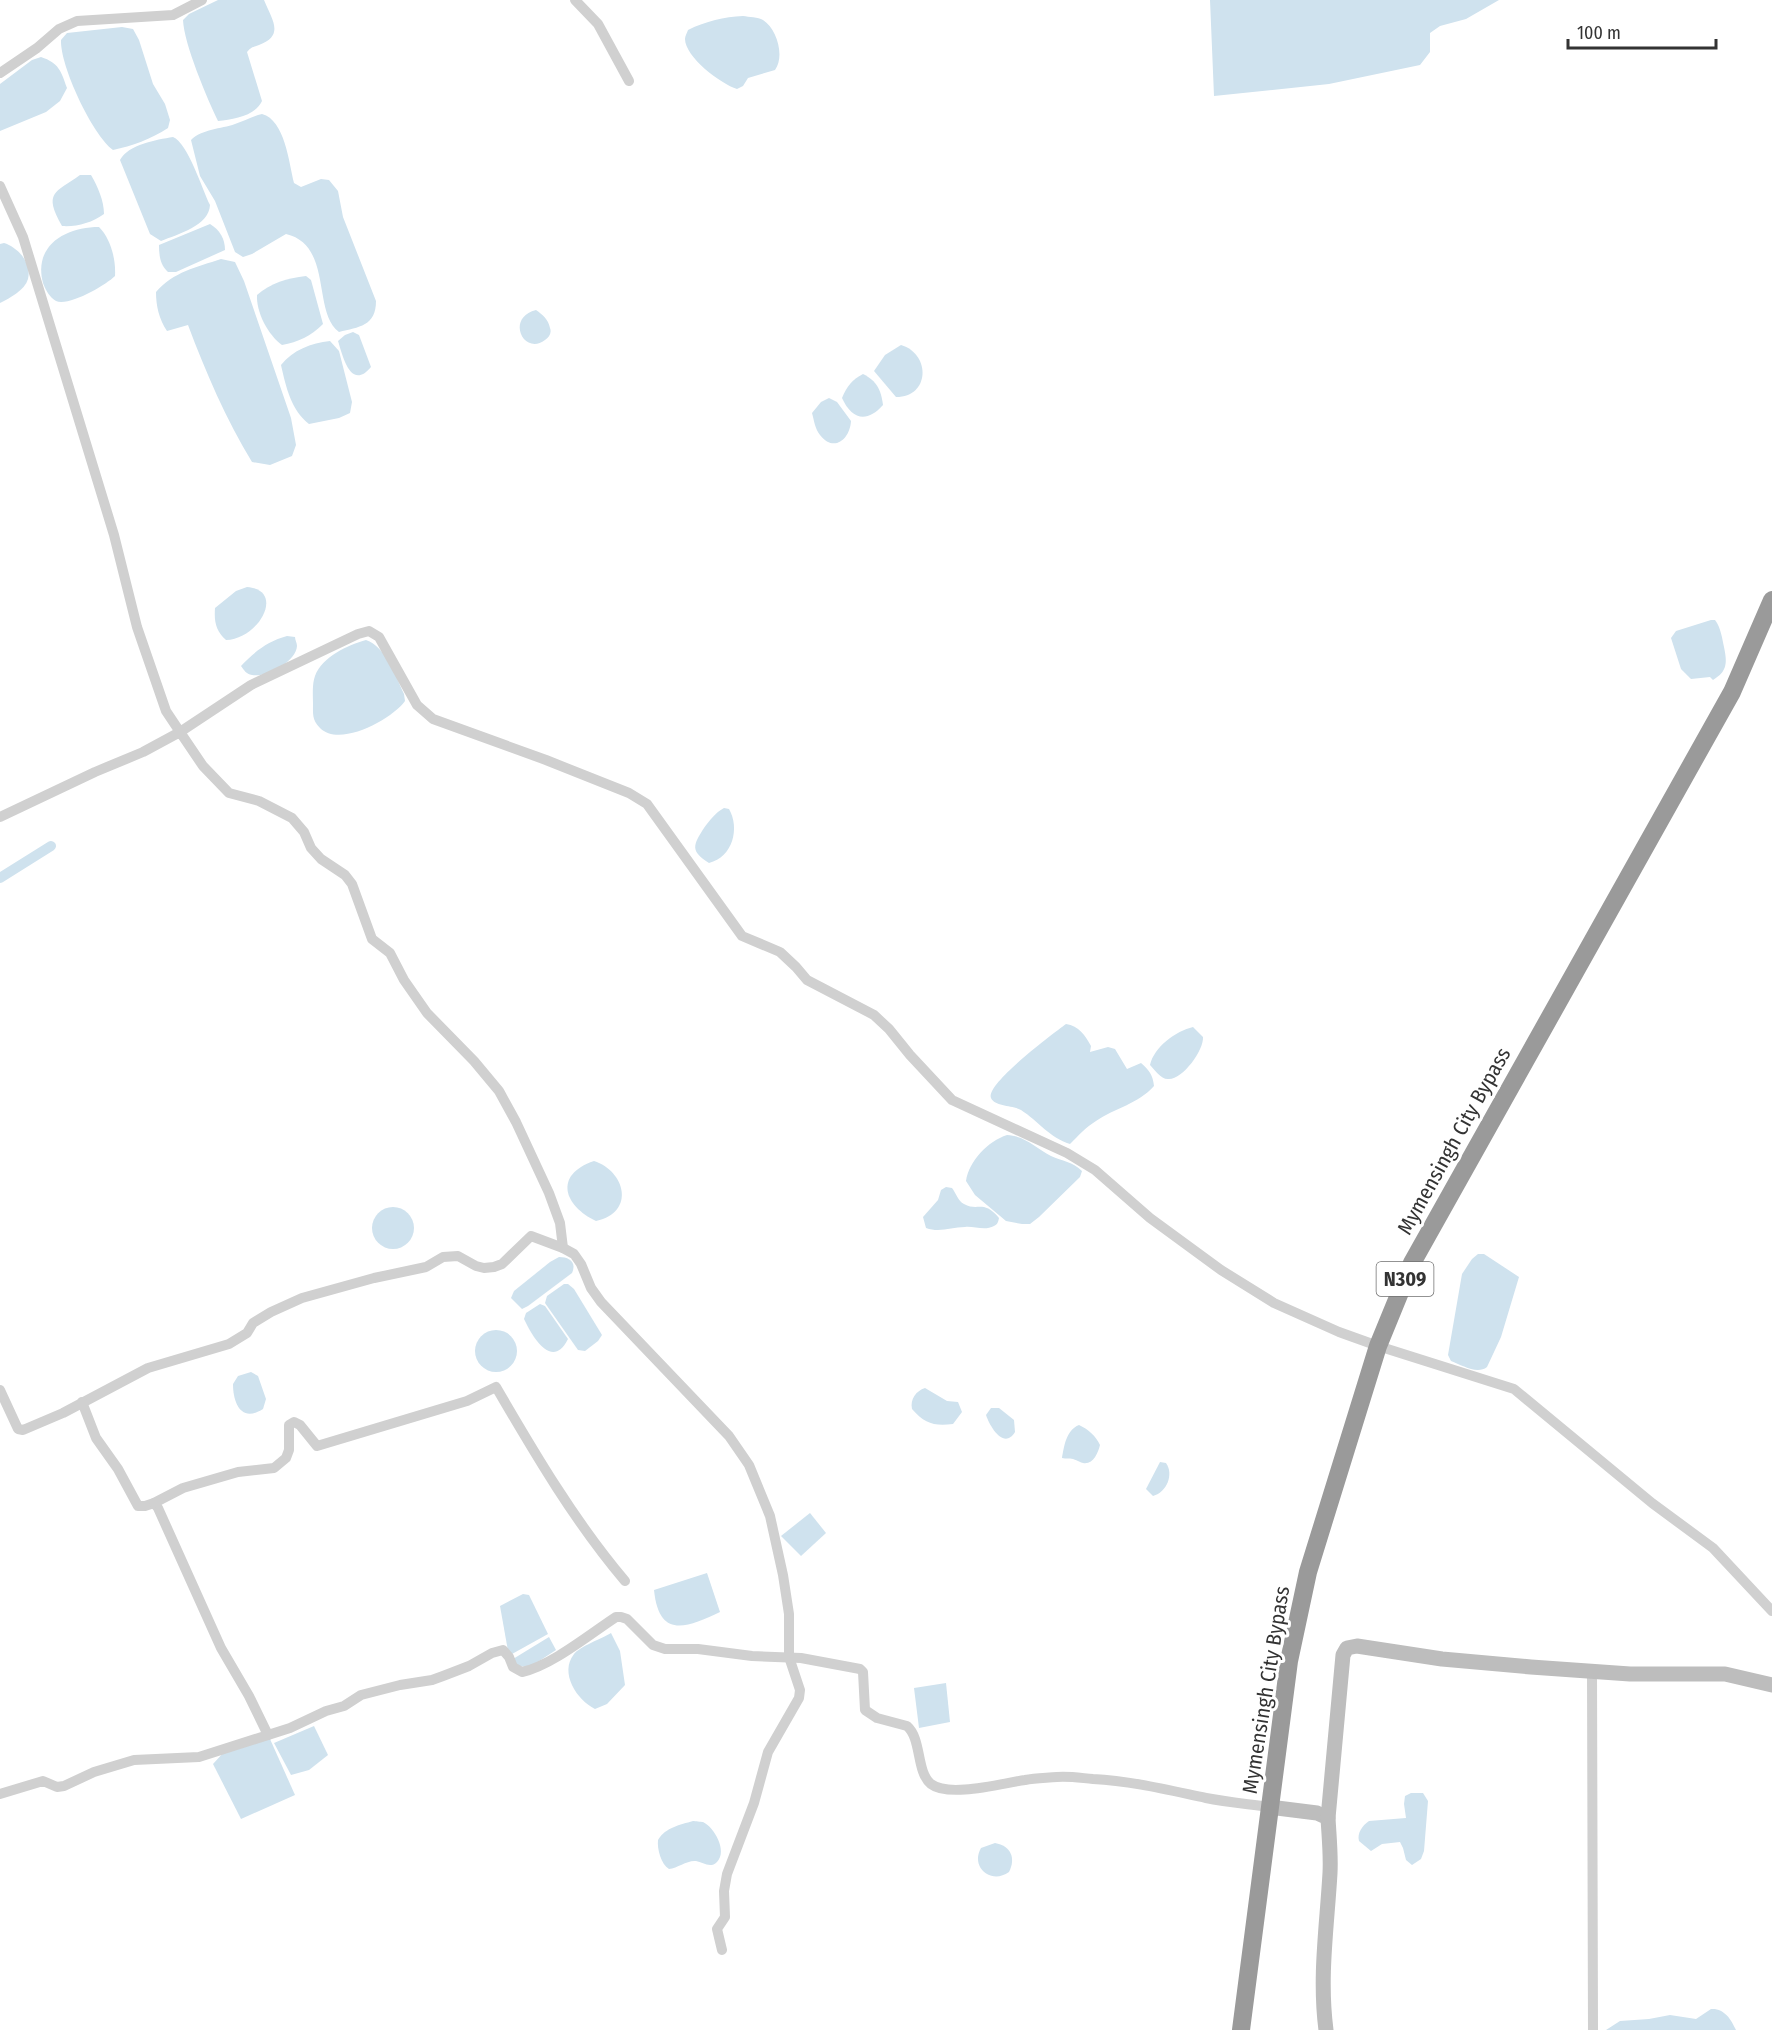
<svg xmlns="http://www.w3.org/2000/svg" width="1772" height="2030" font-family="'Fira Sans Condensed',sans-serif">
  <rect width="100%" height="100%" fill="#fff"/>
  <g fill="#cfe2ee">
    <path d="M218 0H264C272 20 285 35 259 45 253 47 251 47 247 52L262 101C255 116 234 119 218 121 207 98 184 44 183 20L189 14Z"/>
    <polygon points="1210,0 1499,0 1466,19 1440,26 1430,33 1430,52 1420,65 1329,84 1214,96"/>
    <path d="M743 16C749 17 758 17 763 20 777 29 785 56 775 70L748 78 743 86 737 89C721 84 685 57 685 39 685 36 687 33 688 30 706 21 724 17 743 16Z"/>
    <path d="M122 27 133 29 139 40 153 84 165 104 170 120 168 128C151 139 132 146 113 150 92 134 60 66 61 40L67 33Z"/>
    <path d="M41 57C59 63 61 71 67 88L60 101 46 112 0 131V84L32 60Z"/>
    <path d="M262 114C285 120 289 163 294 183L301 187 321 179 329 180 338 191 343 217 376 301C376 326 359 327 339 332 312 312 333 245 286 234L252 254 243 257 235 252 215 201 200 176 191 140C202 129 221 129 235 124 244 121 253 116 262 114Z"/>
    <path d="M173 137C188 143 202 189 210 205 209 226 178 234 161 241L150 234 120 160C129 144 156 140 173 137Z"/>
    <path d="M80 175H91C98 187 104 201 104 214 92 223 76 227 62 226 43 192 55 193 80 175Z"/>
    <path d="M210 224C220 230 225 239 225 250L176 272H168C160 265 159 255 159 245Z"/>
    <path d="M99 227C111 239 116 260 115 276 106 285 68 307 56 301 50 298 45 289 43 283 33 245 66 227 99 227Z"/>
    <path d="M4 243C17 247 32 262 28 279 25 290 10 298 0 303V244Z"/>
    <path d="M221 259 235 262 244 281 291 418 296 445 292 456 270 465 252 462C226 419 206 373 188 325L167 331C159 319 156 306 156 292 173 272 197 267 221 259Z"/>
    <path d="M306 276 311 280 323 324C311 336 298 342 282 345 268 335 256 312 257 295 271 283 287 278 306 276Z"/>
    <path d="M536 310C543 315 548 319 550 328 552 333 549 337 545 340 524 356 505 318 536 310Z"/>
    <path d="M353 332 359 335 371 367C351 391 343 357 338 341L345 335Z"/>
    <path d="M330 341 339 351 352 402 350 413 339 418 309 424C291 410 286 387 281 365 293 350 311 343 330 341Z"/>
    <path d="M901 345C931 354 930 397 896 397L874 371 885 355Z"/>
    <path d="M863 374C877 381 881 390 883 405 867 423 852 420 842 398 847 386 852 380 863 374Z"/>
    <path d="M829 398 837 402 851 421C850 439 834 453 820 435 815 429 814 420 812 413L821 402Z"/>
    <path d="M247 587C286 590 259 639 226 640 216 631 214 622 215 608L236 591Z"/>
    <path d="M1711 620H1715C1721 628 1722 638 1724 647 1727 662 1728 671 1713 680L1710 677 1691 679 1681 669 1671 638 1676 631Z"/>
    <path d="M287 636 295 637C295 640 297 643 297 646 296 662 266 678 252 675 246 674 244 670 241 666 254 652 268 641 287 636Z"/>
    <path d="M366 640C386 647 395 675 404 694L405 701C392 719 340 748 320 728 312 720 313 714 313 703 313 695 312 684 315 676 322 657 348 645 366 640Z"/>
    <path d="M724 808 729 809C740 828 733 857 709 863 690 851 693 845 704 828 710 820 715 813 724 808Z"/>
    <path d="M1066 1024C1079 1026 1085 1035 1091 1046L1090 1052 1108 1047 1115 1049 1127 1069 1141 1063C1149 1070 1153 1075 1154 1086 1138 1104 1115 1108 1096 1121 1086 1127 1078 1136 1070 1144 1050 1138 1038 1121 1021 1110 1013 1105 995 1107 991 1098 985 1084 1054 1033 1066 1024Z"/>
    <path d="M1193 1027 1203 1037C1204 1050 1183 1079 1169 1079 1161 1080 1155 1070 1150 1065 1154 1047 1176 1031 1193 1027Z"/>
    <path d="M1007 1135C1025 1136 1036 1148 1051 1156 1062 1161 1073 1162 1082 1171L1080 1177 1039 1217 1030 1224H1022L1006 1221 975 1195 966 1181C969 1161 988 1141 1007 1135Z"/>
    <path d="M594 1161C625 1171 636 1212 596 1221 564 1206 553 1175 594 1161Z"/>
    <path d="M946 1187 952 1188C956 1193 958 1201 964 1204 978 1212 983 1199 999 1218 998 1222 998 1224 994 1226 985 1231 974 1226 965 1227 951 1227 940 1233 926 1228L923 1217 938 1200 941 1190Z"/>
    <circle cx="393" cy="1228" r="21"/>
    <path d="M1478 1254H1484L1519 1277 1501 1337 1487 1367C1477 1375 1462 1365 1451 1361L1448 1355 1462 1274 1472 1259Z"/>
    <path d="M559 1257C569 1257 577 1262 572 1273L528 1306 522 1309 511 1298 514 1291 550 1262Z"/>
    <polygon points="564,1284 568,1284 574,1289 602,1335 598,1341 585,1351 578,1350 545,1303 547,1296"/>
    <path d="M540 1304 545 1306 568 1339C552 1371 532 1336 524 1319L526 1313Z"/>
    <circle cx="496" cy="1351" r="21"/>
    <path d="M251 1372 258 1376 266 1399 263 1409C241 1423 233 1403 233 1384L238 1376Z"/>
    <path d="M925 1388 947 1401 958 1402 962 1412 953 1424C934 1426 925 1424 912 1409 910 1399 916 1391 925 1388Z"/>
    <path d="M991 1408H999L1014 1420 1015 1432C1004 1450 990 1427 986 1415Z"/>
    <path d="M1079 1425C1088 1429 1096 1436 1100 1445 1098 1453 1093 1465 1083 1463 1082 1463 1074 1459 1073 1459 1069 1458 1066 1459 1062 1458 1064 1447 1066 1430 1079 1425Z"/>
    <path d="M1160 1462 1166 1463C1174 1474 1167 1492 1153 1496L1146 1489Z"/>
    <polygon points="810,1513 826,1533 801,1556 781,1536"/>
    <path d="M707 1573 720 1612C686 1628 659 1639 654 1590Z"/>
    <polygon points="523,1594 529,1595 548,1634 512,1654 508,1651 500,1606"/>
    <path d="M611 1633 620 1651 625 1685 607 1704 595 1709C577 1700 559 1673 574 1654 579 1647 603 1638 611 1633Z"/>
    <polygon points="549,1637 556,1650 530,1667 517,1666 513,1659"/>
    <polygon points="946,1683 950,1722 919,1728 914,1688"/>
    <polygon points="314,1726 328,1755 309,1770 291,1775 274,1743"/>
    <polygon points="270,1739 295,1795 241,1819 213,1764 224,1752"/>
    <path d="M1411 1793H1423L1428 1801 1424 1851 1421 1859 1412 1865 1406 1860 1403 1848 1400 1842 1382 1844 1371 1851 1359 1841C1357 1833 1362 1826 1369 1821L1406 1818 1404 1804 1405 1796Z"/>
    <path d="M693 1821C695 1821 701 1822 703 1822 714 1827 728 1851 717 1862 710 1869 703 1862 696 1861 687 1860 678 1868 669 1869 661 1864 657 1849 658 1840 666 1827 680 1825 693 1821Z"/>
    <path d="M995 1843C1011 1846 1016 1858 1009 1872 991 1885 970 1867 981 1848Z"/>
    <path d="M1711 2009C1724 2008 1731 2019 1736 2030H1606L1620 2021 1649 2019 1670 2015 1696 2019Z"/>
  </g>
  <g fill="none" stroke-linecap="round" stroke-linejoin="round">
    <polyline stroke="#cfe2ee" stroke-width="10" points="0,878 51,846"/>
    <g stroke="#d0d0d0" stroke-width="10">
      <polyline points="575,0 598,24 629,81"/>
      <polyline points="0,73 37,48 59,29 77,21 173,15 202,0"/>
      <polyline points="0,186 23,237 114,535 137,627 166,711 180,732 251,685 358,634 369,631 379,637 417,705 433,719 546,760 629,793 647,804 742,936 780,952 796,967 807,980 874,1015 889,1029 910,1055 952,1100 1067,1153 1095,1170 1150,1218 1221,1270 1274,1303 1339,1332 1378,1346 1514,1389 1652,1503 1713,1548 1772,1611"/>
      <polyline points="0,817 95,772 143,752 180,732 203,766 229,793 259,801 292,818 304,832 311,848 321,859 345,875 352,884 372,939 390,953 404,980 427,1013 474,1061 499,1091 516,1122 549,1193 560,1223 563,1248"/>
      <polyline points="0,1390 18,1429 23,1430 63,1413 148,1368 229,1344 247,1333 253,1323 271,1312 302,1298 374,1278 426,1267 443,1257 458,1256 476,1266 484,1268 494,1267 502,1264 531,1236 563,1248 574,1254 581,1264 591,1288 601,1302 729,1436 749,1465 770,1516 783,1575 789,1614 789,1657 800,1690 799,1698 768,1752 754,1803 727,1874 724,1891 725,1917 717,1929 722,1950"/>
      <polyline points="82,1402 96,1438 118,1469 138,1506 145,1506 154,1503 158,1508 221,1648 249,1696 268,1735"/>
      <path d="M154 1503 183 1488 238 1472 274 1468 286 1458 289 1450V1425L294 1422 300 1425 317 1446 467 1401 496 1387C535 1454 575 1522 625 1581"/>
      <polyline points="1592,1671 1593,2030"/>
      <path d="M0 1794 43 1781 57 1787 64 1786 94 1772 134 1760 199 1757 290 1728 326 1711 344 1706 361 1695 400 1685 432 1680 443 1676 469 1666 492 1653 503 1650 509 1657 513 1667 522 1672C551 1666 590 1634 616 1617H621L627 1619 653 1645 665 1649H698L752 1656 801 1658 860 1669 863 1672 865 1710 877 1718 907 1726C922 1739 916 1772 931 1784 949 1798 1003 1783 1025 1780 1035 1778 1046 1778 1057 1777 1069 1776 1081 1778 1093 1779 1132 1781 1168 1790 1206 1798 1226 1802 1248 1804 1269 1807"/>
    </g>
    <g stroke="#bdbdbd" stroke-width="15">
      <path d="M1269 1807 1317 1813 1328 1818C1329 1836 1331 1855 1330 1873 1327 1926 1319 1977 1326 2030"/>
      <polyline points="1328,1818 1343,1655 1347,1648 1357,1646 1442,1659 1531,1667 1630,1674 1725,1674 1772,1685"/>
    </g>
    <polyline stroke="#9a9a9a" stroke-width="18" points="1241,2030 1289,1661 1308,1572 1378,1346 1412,1263 1732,692 1772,600"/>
  </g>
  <g text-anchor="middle" stroke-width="6" stroke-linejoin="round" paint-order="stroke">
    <rect fill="#fff" stroke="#707070" stroke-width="1.5" x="1376.5" y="1262" width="57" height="34" rx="4.5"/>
    <g font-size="20" font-weight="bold" fill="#333">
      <text x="1405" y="1286">N309</text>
    </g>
    <g font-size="21" fill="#333" stroke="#fff">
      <text transform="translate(1454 1141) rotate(-61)" y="7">Mymensingh City Bypass</text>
      <text transform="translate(1266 1690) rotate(-81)" y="7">Mymensingh City Bypass</text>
    </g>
  </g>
  <path d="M1568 39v9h148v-9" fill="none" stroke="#333333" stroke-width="3"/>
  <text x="1577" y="39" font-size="18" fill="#333333" stroke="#ffffff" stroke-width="4.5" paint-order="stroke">100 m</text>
</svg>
